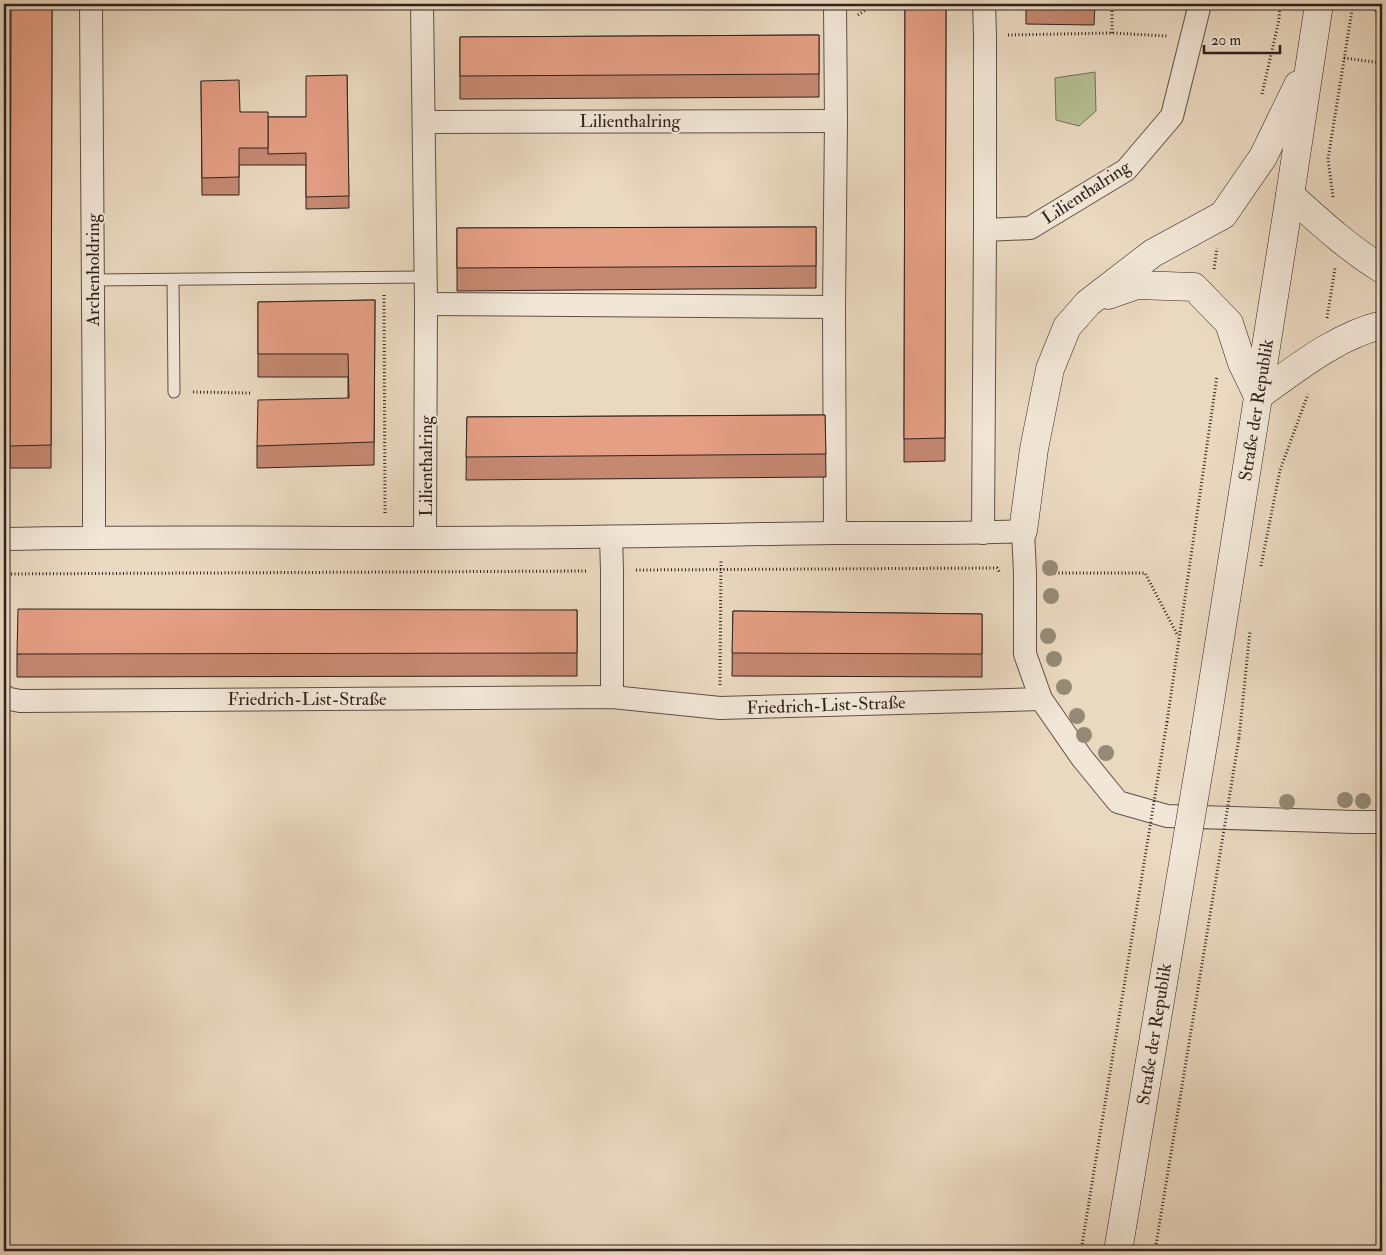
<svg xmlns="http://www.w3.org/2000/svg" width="1386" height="1255" font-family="'IM FELL Double Pica',serif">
  <rect width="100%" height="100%" fill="#ead9c1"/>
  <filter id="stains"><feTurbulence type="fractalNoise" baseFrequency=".004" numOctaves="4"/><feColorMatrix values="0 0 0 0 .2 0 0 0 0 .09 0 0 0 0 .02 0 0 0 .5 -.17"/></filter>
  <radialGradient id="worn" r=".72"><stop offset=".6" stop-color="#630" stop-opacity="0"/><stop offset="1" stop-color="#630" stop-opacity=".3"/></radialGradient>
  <polygon fill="#b5bf94" stroke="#727058" points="1095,72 1096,111 1079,126 1056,120 1055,78"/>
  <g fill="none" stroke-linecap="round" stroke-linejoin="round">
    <g stroke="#5e5045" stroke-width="13">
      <g id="service">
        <polyline points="93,280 425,277"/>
        <polyline points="173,280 174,392"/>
      </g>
    </g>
    <g stroke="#5e5045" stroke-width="24">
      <g id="minor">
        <polyline points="91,4 94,447 94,537"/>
        <polyline points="422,4 426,304 425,538"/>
        <polyline points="835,4 836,121 834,307 835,533"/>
        <polyline points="984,4 985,36 985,230 1030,228 1126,170 1172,116 1200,4"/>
        <polyline points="424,122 836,121"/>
        <polyline points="426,304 834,307"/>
        <polyline points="983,533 985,230"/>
        <polyline points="611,537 612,571 612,697"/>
        <path d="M4 539C145 536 287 538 429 538 564 538 698 535 833 533 897 533 960 534 1023 531L1025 573V654L1041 699 1082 758 1118 802 1167 816 1354 822H1382"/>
        <polyline points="4,696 5,698 20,701 612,697 720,708 1041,699"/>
      </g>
    </g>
    <g stroke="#2f221c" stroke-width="29">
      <g id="secondary">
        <path d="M1290 195C1320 222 1348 248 1382 269"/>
        <polyline points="1108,295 1137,285 1194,287 1229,323 1242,363 1258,396"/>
        <path d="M1258 396C1296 369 1336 336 1382 325"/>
        <polyline points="1023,531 1034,449 1050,369 1067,327 1088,303 1153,253 1223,215 1263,157 1298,85"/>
        <polyline points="1205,733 1290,195 1319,4"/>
      </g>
    </g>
    <g stroke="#2f221c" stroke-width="3" stroke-dasharray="1 2.5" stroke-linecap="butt">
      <polyline points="1112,4 1112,33"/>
      <polyline points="1374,4 1382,32"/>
      <polyline points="858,15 874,4"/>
      <polyline points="1008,35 1112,33 1167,36"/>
      <polyline points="1344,58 1382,63"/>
      <polyline points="1262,94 1279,20 1280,4"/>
      <polyline points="1333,197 1328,159 1353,4"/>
      <polyline points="1214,269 1217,248"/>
      <polyline points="384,295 385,514"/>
      <polyline points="1327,318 1335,268"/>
      <polyline points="193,392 250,393"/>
      <polyline points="1261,566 1280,470 1308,394"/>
      <polyline points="636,570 997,568 1000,573"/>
      <polyline points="1048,573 1145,573 1178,636"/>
      <polyline points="4,574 588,571"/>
      <polyline points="720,685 721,559"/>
      <polyline points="1167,722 1217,376"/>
      <polyline points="1239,738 1250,631"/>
    </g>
    <use href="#service" stroke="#f1e6d7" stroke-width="11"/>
    <use href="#minor" stroke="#f1e6d7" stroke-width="22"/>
    <use href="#secondary" stroke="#f1e6d7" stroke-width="28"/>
    <g stroke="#2f221c" stroke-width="29" stroke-linecap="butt">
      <polyline id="secondary-bridge" points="1118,1251 1205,733"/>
    </g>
    <g stroke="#2f221c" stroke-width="3" stroke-dasharray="1 2.5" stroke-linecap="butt">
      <polyline points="1081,1251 1167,722"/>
      <polyline points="1155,1251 1239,738"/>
    </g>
    <use href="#secondary-bridge" stroke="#f1e6d7" stroke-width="28"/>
  </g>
  <g fill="#958a77">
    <circle cx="1050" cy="568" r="8"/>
    <circle cx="1051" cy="596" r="8"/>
    <circle cx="1048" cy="636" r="8"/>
    <circle cx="1054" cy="659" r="8"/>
    <circle cx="1064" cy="687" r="8"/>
    <circle cx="1077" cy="716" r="8"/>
    <circle cx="1084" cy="735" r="8"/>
    <circle cx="1106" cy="753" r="8"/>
    <circle cx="1345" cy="800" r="8"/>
    <circle cx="1363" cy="801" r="8"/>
    <circle cx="1287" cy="802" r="8"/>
  </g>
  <g fill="#c58972" stroke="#2f221c">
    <polygon points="11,4 52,4 51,468 10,468"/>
    <polygon points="905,4 946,4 945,461 904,462"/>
    <polygon points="1026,4 1095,4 1094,25 1026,24"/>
    <polygon points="819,35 819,97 460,99 460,37"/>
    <polygon points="347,75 349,208 306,209 306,165 239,165 239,195 202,195 201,81 240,112 268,117 306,117"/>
    <polygon points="816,227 816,288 457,291 457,228"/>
    <polygon points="375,300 374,465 257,468 257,446 348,398 348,377 258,377 258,302"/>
    <polygon points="825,415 826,477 466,480 467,417"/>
    <polygon points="577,610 577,676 17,677 17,654"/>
    <polygon points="733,611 982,614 982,677 732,676"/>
  </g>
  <g fill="#e59f85" stroke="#2f221c">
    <polygon points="11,4 52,4 51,445 10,446"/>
    <polygon points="905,4 946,4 945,438 904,439"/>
    <rect x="1026" y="4" width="68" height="3"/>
    <polygon points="819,35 819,74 460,76 460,37"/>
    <polygon points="347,75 349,196 306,197 306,153 268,154 268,117 306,117 306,76"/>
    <polygon points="239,80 240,112 268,112 268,148 239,148 239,177 202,178 201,81"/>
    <polygon points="816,227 816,266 457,268 457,228"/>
    <polygon points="375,300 374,442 257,446 258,400 349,398 348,354 258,354 258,302"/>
    <polygon points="825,415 826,454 466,457 467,417"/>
    <polygon points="18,609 577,610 577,653 17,654"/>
    <polygon points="733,611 982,614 982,654 732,653"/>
  </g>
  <g text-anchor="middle" stroke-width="4" stroke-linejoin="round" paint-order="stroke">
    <g font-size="18" fill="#2f221c" stroke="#f1e6d7">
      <text x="630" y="127">Lilienthalring</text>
      <text transform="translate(1086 192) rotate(-33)" y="6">Lilienthalring</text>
      <text transform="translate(93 270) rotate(-90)" y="6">Archenholdring</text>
      <text transform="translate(1256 410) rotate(-81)" y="6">Straße der Republik</text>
      <text transform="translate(426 466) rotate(-90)" y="6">Lilienthalring</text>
      <text x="307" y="705">Friedrich-List-Straße</text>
      <text transform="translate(826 705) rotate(-2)" y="6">Friedrich-List-Straße</text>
      <text transform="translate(1154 1034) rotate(-81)" y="6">Straße der Republik</text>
    </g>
  </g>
  <rect width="1386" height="1255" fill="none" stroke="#ead9c1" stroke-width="20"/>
  <rect x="5" y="5" width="1376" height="1245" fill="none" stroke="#2f221c" stroke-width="2.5"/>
  <rect x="10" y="10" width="1366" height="1235" fill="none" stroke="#2f221c"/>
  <path d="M1204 45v8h76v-8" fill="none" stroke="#2f221c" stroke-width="2.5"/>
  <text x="1211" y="45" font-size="15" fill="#2f221c" stroke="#f1e6d7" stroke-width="4" paint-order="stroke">20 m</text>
  <rect width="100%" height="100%" filter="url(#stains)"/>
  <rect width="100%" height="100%" fill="url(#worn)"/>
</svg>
